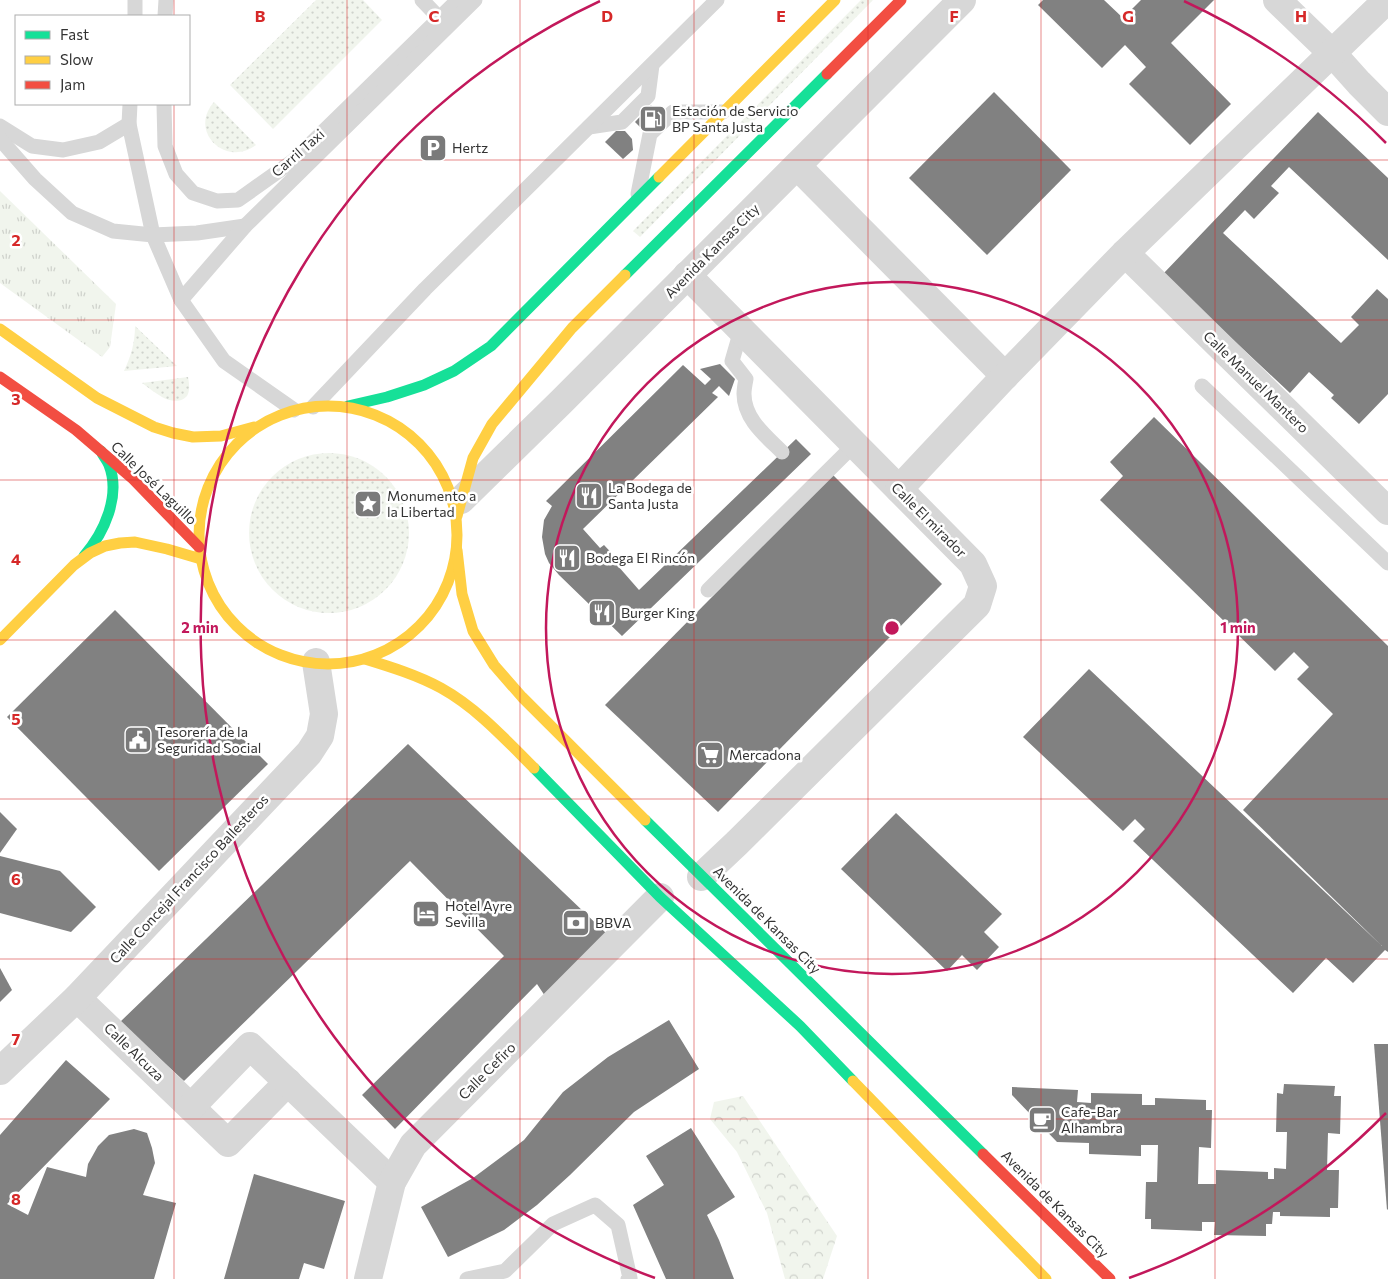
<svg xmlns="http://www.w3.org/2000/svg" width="1388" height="1279" font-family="Commissioner,sans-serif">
  <defs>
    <pattern id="grass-tufts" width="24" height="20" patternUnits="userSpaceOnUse" patternTransform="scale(1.25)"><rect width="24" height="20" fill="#f1f5ed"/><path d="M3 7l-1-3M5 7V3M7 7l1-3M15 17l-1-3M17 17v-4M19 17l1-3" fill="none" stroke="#cfd2cc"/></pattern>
    <pattern id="forest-crowns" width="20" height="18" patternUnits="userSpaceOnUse" patternTransform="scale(1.25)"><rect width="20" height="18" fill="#f1f5ed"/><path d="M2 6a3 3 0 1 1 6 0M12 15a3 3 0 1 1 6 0" fill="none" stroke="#cfd2cc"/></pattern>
    <pattern id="garden-dots" width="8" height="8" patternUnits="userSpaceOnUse" patternTransform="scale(1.25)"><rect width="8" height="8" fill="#f1f5ed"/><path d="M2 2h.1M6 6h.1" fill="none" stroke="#cfd2cc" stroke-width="1.8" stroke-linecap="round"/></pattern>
  </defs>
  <rect width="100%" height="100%" fill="#fff"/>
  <polygon fill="url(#grass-tufts)" points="0,191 116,304 110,347 102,357 0,283"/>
  <polygon fill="url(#forest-crowns)" points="743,1096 837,1236 823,1279 785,1279 767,1213 737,1152 710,1119 714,1102"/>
  <g fill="url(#garden-dots)">
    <polygon points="316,0 363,0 382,20 273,129 230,85"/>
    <polygon points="861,0 873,0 640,237 633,231"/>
    <path d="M214 102 256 145C225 168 188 131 214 102Z"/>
    <path d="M135 326 177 366 124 371C131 356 135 343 135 326Z"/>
    <path d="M188 377C189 382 190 389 188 394 184 403 170 402 162 397 155 393 149 388 142 383Z"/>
    <circle cx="329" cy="533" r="80"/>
  </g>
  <g fill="#818181">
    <polygon points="1043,0 1104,0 1123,18 1141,0 1214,0 1171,43 1231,104 1190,145 1129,84 1146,67 1125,45 1102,68 1038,5"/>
    <polygon points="994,92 1071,170 987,255 909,178"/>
    <polygon points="651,105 662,117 646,133 635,122"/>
    <polygon points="1318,112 1388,178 1388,260 1289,167 1271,186 1279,193 1254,219 1245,210 1223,233 1341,343 1359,325 1351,317 1377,289 1388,299 1388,394 1359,424 1331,398 1334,395 1309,372 1290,393 1163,274"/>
    <polygon points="616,131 625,131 632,139 633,150 623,159 605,142"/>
    <polygon points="720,364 735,379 729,396 719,386 712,393 718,397 583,529 600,548 604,545 621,563 618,566 639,590 796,439 811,454 622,636 559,575 549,563 545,554 542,537 544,520 552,506 546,501 683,365 705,385 711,379 700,369"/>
    <polygon points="1154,417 1388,646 1388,952 1385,950 1353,983 1326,958 1293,993 1133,841 1145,829 1135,819 1123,831 1023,737 1089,669 1382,946 1243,810 1333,714 1297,679 1309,667 1294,652 1275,671 1100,500 1123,476 1110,462"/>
    <polygon points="833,475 942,584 718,812 605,705"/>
    <polygon points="115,610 268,764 159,871 7,717"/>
    <polygon points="408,744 607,934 545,996 537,984 395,1129 362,1095 504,956 410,861 184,1081 120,1022"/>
    <polygon points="0,812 17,829 0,853"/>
    <polygon points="896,813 1002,914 984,932 999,947 977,970 962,955 947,971 841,869"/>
    <polygon points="0,856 60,871 96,907 71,932 0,913"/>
    <polygon points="0,968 12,990 0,1002"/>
    <polygon points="669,1020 699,1069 634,1112 570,1175 537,1205 504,1230 448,1257 421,1207 473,1178 524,1140 563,1092 608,1057"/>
    <polygon points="1374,1044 1388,1044 1388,1209 1387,1210"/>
    <polygon points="66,1060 110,1099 7,1204 28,1215 47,1167 86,1177 88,1164 98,1146 109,1135 134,1129 147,1133 152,1148 155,1163 143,1195 176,1203 154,1279 0,1279 0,1135"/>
    <polygon points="1284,1084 1335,1086 1334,1096 1341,1096 1340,1134 1328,1133 1327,1170 1339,1170 1338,1208 1330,1208 1330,1217 1280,1216 1280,1212 1273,1212 1272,1224 1266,1224 1266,1236 1214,1235 1215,1222 1202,1222 1202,1231 1151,1229 1151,1219 1145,1219 1146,1182 1157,1182 1158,1145 1141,1145 1141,1156 1089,1154 1089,1143 1057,1142 1012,1095 1012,1087 1078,1090 1077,1102 1091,1103 1091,1093 1142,1094 1142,1105 1155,1105 1155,1098 1206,1100 1206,1110 1212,1110 1211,1148 1199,1147 1198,1184 1216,1184 1216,1170 1268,1172 1268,1179 1274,1179 1274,1168 1286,1169 1287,1132 1276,1132 1277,1093 1283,1094"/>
    <polygon points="691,1128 735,1197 707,1215 719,1240 734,1279 666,1279 633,1205 664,1185 646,1156"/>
    <polygon points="254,1174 345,1201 324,1269 304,1263 299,1279 224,1279"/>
  </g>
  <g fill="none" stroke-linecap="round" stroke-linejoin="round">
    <g stroke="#d7d7d7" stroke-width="15">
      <polyline points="422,0 445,24"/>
      <polyline points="135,16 135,0"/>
      <polyline points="165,16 166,0"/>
      <polyline points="130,104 129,124 153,235 181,300 224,361 294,410"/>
      <polyline points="164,104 165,146 176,174 193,193 217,201 238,200 293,161 458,0"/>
      <polyline points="0,126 32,146 63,150 99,142 129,124"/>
      <polyline points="589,127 622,122 648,96 652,65"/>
      <polyline points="0,139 35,179 72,213 104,227 113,231 153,235 197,233 245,226"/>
      <polyline points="638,194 650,134 673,112 723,112"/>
      <polyline points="181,300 245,226 475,0"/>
      <path d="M741 330 732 361 746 379C745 384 744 389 744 394 744 419 766 436 782 452"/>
      <polyline points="1202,386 1388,563"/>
      <polyline points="313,407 425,289 717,0"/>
      <polyline points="708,590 855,444"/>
      <polyline points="467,1279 505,1271 553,1224 595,1205 618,1225 630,1278 628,1279"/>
    </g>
    <g stroke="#d7d7d7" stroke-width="28">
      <polyline points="1277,0 1333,54 1359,83 1388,112"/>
      <polyline points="797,166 1005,376"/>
      <polyline points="1125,253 1388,511"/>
      <polyline points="687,275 973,564 983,586 977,605 737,843 701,877"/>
      <polyline points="899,489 1005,376 1125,253 1387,0"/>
      <polyline points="461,500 561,402 962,0"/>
      <polyline points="77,998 228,1143 288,1082"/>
      <polyline points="0,1071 77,998 309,753 320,736 324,714 316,662"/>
      <polyline points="191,1107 250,1046 392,1182"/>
      <polyline points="368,1279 392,1182 413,1145 660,897"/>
    </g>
    <g stroke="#16e098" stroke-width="11">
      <polyline points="625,275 827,74"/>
      <polyline points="348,406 387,397 424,385 454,371 491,346 659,177"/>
      <path d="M84 556C104 533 121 496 109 465 107 460 103 456 101 451"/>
      <polyline points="534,768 660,897 800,1026 853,1081"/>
      <polyline points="645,820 983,1154"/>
    </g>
    <g stroke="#ffcf43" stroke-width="11">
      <polyline points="659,177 835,0"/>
      <polyline points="0,329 97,398 154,427 173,433 193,437 221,436 254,427"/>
      <circle cx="328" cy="535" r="129"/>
      <polyline points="457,516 473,458 492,424 572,328 625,275"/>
      <polyline points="457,550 462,594 473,631 494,665 522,697 645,820"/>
      <polyline points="0,640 74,565 90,553 105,546 120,543 135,542 167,549 201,559"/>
      <path d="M365 659C391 667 417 675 441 688 477 708 505 739 534 768"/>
      <polyline points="853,1081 1046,1279"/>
    </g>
    <g stroke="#f24e42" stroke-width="11">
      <polyline points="827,74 901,0"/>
      <polyline points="0,377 76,430 132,478 199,547"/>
      <polyline points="983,1154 1110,1279"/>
    </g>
  </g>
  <path fill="none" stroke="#d62828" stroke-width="1" stroke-opacity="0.55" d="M174 0V16M347 0V1279M520 0V1279M694 0V1279M868 0V1279M1041 0V1279M1215 0V1279M174 104V1279M0 160H1388M0 320H1388M0 480H1388M0 640H1388M0 799H1388M0 959H1388M0 1119H1388"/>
  <g fill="none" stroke="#c2185b" stroke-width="2.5">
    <circle cx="892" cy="628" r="346"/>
    <path d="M1386 1113A692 692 0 0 1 1129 1278M655 1278A692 692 0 0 1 600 1M1184 1A692 692 0 0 1 1386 143"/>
  </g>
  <defs>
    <g id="fuel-square" transform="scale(1.4375)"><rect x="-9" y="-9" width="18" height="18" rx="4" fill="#7a7a7a" stroke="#fff"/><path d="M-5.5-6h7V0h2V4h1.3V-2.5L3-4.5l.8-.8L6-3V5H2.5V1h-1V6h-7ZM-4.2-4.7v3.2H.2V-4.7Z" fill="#fff"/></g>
    <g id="parking-square" transform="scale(1.4375)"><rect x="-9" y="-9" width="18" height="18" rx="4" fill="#7a7a7a" stroke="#fff"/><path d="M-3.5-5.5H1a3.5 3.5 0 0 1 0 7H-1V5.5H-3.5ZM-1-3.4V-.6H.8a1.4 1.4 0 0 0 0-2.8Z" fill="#fff"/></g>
    <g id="restaurant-square" transform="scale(1.4375)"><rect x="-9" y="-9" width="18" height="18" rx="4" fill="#7a7a7a" stroke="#fff"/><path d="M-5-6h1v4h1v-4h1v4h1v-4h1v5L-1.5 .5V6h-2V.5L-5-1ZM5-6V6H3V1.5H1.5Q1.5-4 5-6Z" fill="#fff"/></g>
    <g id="sight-square" transform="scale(1.4375)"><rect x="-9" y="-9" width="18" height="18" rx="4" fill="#7a7a7a" stroke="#fff"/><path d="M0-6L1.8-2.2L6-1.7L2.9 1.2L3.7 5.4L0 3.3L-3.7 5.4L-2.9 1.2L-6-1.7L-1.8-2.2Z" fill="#fff"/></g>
    <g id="civic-square" transform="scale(1.4375)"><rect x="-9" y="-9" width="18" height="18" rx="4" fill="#7a7a7a" stroke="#fff"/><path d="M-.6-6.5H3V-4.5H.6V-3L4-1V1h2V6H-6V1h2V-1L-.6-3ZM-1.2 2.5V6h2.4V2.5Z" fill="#fff"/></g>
    <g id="supermarket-square" transform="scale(1.4375)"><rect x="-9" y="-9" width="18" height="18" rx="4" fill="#7a7a7a" stroke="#fff"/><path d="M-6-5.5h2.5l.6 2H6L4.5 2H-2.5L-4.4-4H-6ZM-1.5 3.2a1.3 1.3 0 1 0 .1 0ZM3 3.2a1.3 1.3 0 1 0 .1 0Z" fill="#fff"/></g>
    <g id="hotel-square" transform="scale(1.4375)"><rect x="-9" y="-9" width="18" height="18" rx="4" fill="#7a7a7a" stroke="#fff"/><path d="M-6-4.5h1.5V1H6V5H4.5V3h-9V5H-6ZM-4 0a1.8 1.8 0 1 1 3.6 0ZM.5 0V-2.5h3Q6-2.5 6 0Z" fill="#fff"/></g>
    <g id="bank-square" transform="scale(1.4375)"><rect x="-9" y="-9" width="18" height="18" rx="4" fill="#7a7a7a" stroke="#fff"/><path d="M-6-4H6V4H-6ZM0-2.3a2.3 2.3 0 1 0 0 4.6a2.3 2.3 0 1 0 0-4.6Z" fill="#fff"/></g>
    <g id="cafe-square" transform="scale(1.4375)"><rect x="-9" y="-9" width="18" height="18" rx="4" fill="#7a7a7a" stroke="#fff"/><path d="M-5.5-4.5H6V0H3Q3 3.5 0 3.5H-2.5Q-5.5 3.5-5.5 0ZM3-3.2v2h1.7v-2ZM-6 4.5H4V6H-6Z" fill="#fff"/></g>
  </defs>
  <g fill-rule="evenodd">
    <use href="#fuel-square" x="653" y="119"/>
    <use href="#parking-square" x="433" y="148"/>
    <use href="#restaurant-square" x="589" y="496"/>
    <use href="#sight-square" x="368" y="504"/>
    <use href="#restaurant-square" x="567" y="558"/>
    <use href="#restaurant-square" x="602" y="613"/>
    <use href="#civic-square" x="138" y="740"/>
    <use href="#supermarket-square" x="710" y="755"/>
    <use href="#hotel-square" x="426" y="914"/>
    <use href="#bank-square" x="576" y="923"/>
    <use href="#cafe-square" x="1042" y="1120"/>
  </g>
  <g text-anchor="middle" stroke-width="5" stroke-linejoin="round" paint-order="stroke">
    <g font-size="14" fill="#333" stroke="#fff" text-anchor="start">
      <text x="672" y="116">Estación de Servicio<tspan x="672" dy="16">BP Santa Justa</tspan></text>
      <text x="452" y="153">Hertz</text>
      <text x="608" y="493">La Bodega de<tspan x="608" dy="16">Santa Justa</tspan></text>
      <text x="387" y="501">Monumento a<tspan x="387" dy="16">la Libertad</tspan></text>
      <text x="586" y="563">Bodega El Rincón</text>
      <text x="621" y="618">Burger King</text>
      <text x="157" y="737">Tesorería de la<tspan x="157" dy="16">Seguridad Social</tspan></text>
      <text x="729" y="760">Mercadona</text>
      <text x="445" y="911">Hotel Ayre<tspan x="445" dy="16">Sevilla</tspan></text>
      <text x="595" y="928">BBVA</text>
      <text x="1061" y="1117">Cafe-Bar<tspan x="1061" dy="16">Alhambra</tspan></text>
    </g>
    <g font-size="14" fill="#333" stroke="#fff">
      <text transform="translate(298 153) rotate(-41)" y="5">Carril Taxi</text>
      <text transform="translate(712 251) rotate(-45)" y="5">Avenida Kansas City</text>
      <text transform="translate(1256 382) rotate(44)" y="5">Calle Manuel Mantero</text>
      <text transform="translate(154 483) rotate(44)" y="5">Calle José Laguillo</text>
      <text transform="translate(929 520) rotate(45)" y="5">Calle El mirador</text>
      <text transform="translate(189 879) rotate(-47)" y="5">Calle Concejal Francisco Ballesteros</text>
      <text transform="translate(767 920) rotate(45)" y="5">Avenida de Kansas City</text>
      <text transform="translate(134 1052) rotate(44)" y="5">Calle Alcuza</text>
      <text transform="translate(487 1071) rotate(-45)" y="5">Calle Cefiro</text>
      <text transform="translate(1055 1204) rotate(45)" y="5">Avenida de Kansas City</text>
    </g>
  </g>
  <g font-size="16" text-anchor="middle" font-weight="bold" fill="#d62828" stroke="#fff" stroke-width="5" stroke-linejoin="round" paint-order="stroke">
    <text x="260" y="22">B</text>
    <text x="434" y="22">C</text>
    <text x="607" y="22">D</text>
    <text x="781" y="22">E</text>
    <text x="954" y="22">F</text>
    <text x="1128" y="22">G</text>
    <text x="1301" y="22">H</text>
    <text x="16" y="246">2</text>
    <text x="16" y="405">3</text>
    <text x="16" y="565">4</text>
    <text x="16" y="725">5</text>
    <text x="16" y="885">6</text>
    <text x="16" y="1045">7</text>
    <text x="16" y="1205">8</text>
  </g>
  <circle cx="892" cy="628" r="8" fill="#c2185b" stroke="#fff" stroke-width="2.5"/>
  <g font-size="15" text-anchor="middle" font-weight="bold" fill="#c2185b" stroke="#fff" stroke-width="5" stroke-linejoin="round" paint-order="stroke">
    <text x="1238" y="633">1 min</text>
    <text x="200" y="633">2 min</text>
  </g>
  <rect x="15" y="15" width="175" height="90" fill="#ffffff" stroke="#adadad"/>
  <rect x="25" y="31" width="25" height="8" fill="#16e098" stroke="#adadad"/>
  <text x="60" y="40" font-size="15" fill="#333333">Fast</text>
  <rect x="25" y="56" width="25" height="8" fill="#ffcf43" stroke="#adadad"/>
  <text x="60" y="65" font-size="15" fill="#333333">Slow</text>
  <rect x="25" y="81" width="25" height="8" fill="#f24e42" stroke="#adadad"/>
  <text x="60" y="90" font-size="15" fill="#333333">Jam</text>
</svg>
